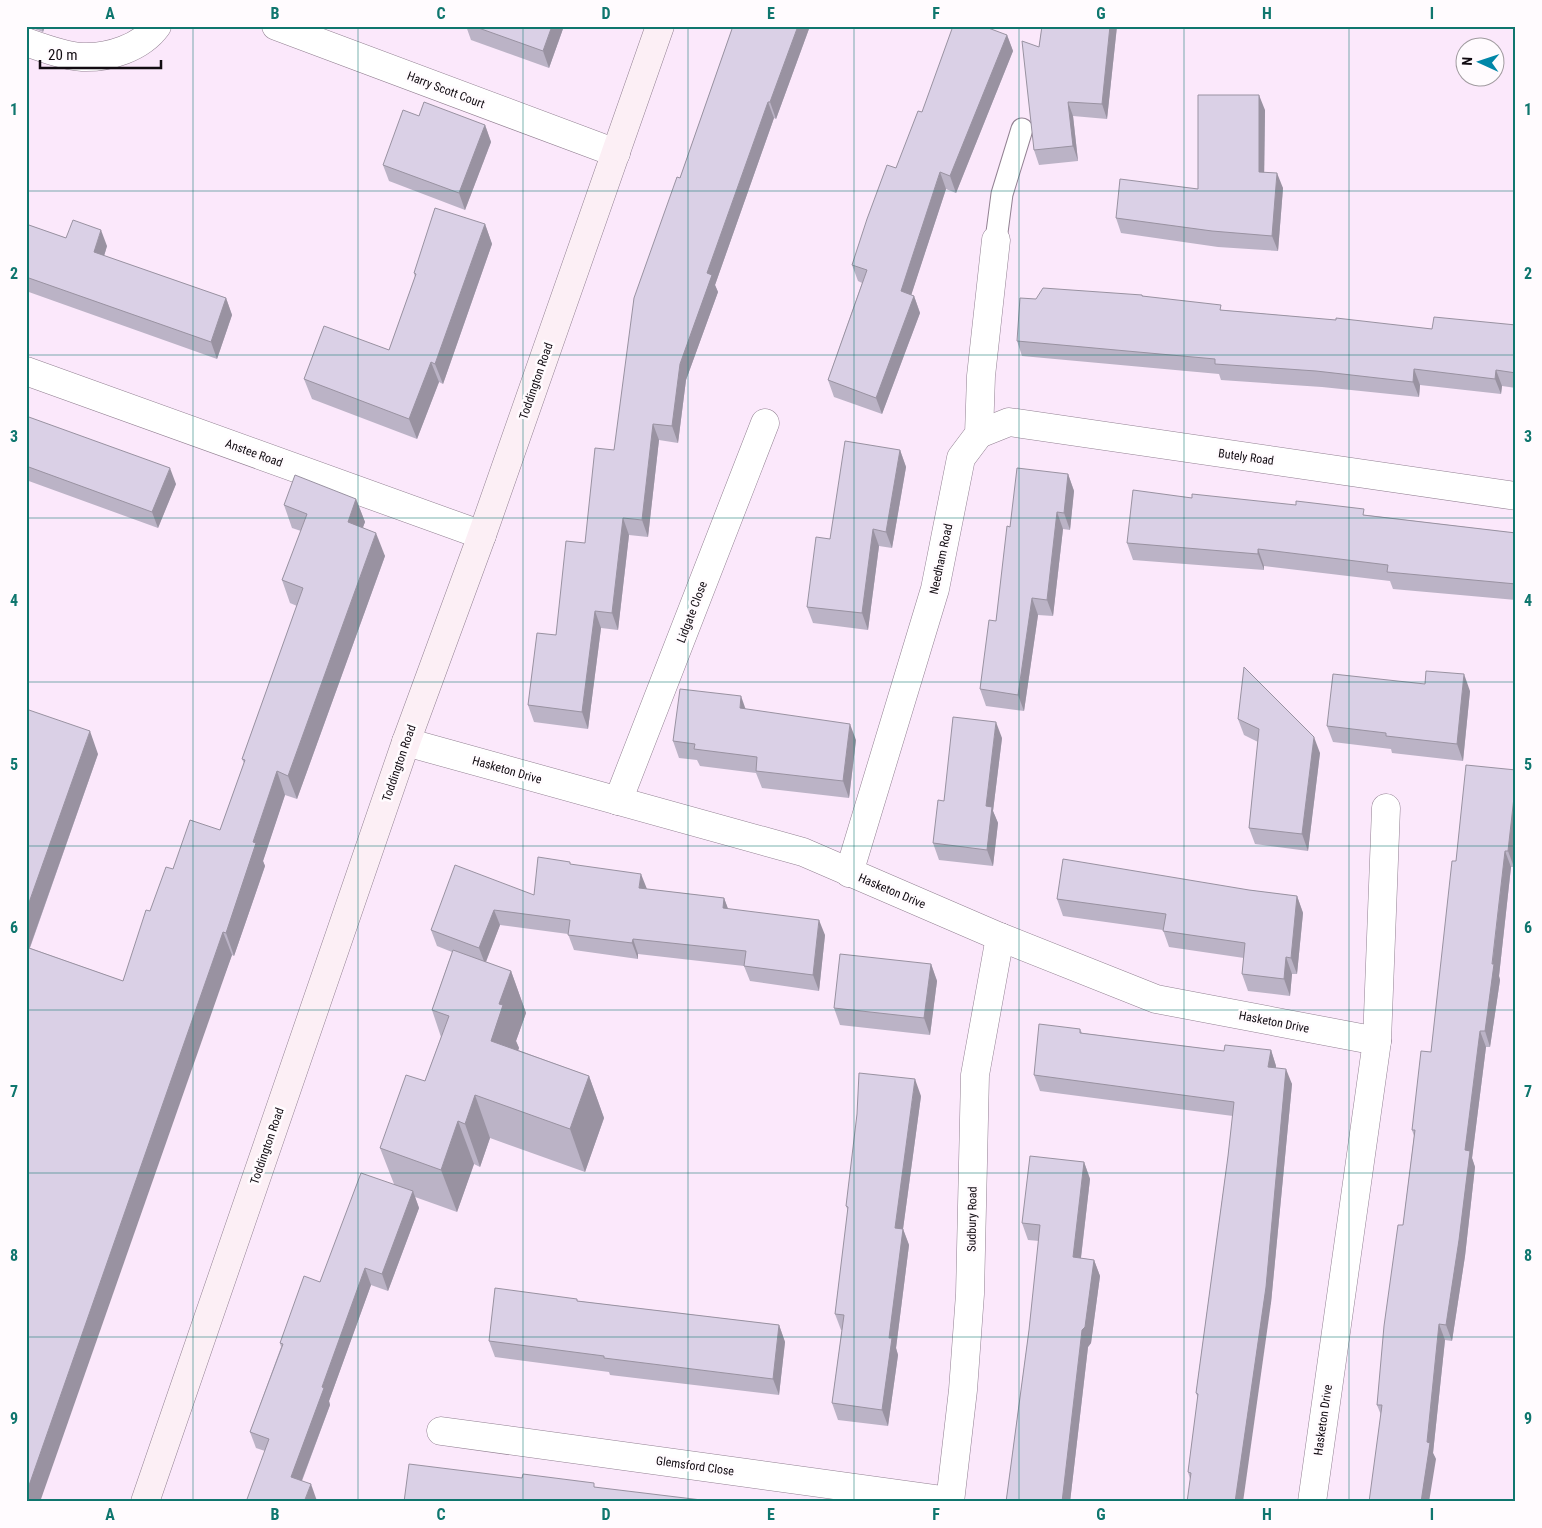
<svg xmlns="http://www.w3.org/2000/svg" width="1542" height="1528" font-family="'Roboto Condensed',sans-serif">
  <rect width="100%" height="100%" fill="#fbe8fb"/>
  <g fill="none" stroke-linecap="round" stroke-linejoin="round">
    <g stroke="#928192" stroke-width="23">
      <polyline id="lane" points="996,240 1002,194 1022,129"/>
    </g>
    <g stroke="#928192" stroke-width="29">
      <g id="street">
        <polyline points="276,26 616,153"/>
        <path d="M26 42C43 48 64 56 82 57 109 58 141 48 157 26"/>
        <polyline points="26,371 482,535"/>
        <polyline points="979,434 1009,422 1516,496"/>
        <polyline points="406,742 803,852 1000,937 1156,999 1377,1041 1386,808"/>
        <polyline points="618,801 765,423"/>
        <polyline points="849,873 935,589 961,458 979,434 981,376 996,240"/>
        <polyline points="441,1431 950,1501"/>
        <polyline points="950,1502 963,1390 970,1294 975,1075 1000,937"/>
        <polyline points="1312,1502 1377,1041"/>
      </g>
    </g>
    <g stroke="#928192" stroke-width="29">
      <polyline id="secondary" points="145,1502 406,742 482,535 660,26"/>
    </g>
    <use href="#lane" stroke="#fff" stroke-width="21"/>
    <use href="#street" stroke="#fff" stroke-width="28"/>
    <use href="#secondary" stroke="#fceff5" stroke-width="28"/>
  </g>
  <g fill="#bbb3c6">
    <polygon points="26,26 45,26 43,32"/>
    <polygon points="466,26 564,26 549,68 471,40"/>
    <polygon points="733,26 810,26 776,119 774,118 715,285 718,292 686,380 678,443 659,440 648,537 629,535 618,630 601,628 588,729 534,722 528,705 556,635 614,450 680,178"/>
    <polygon points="1042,26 1117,26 1107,119 1073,116 1078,161 1039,165 1034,150 1039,47"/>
    <polygon points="1007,35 1013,51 956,193 946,189 911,295 914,296 920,313 882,414 834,397 828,380 862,283 858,281 852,265 922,112"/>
    <polygon points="1265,110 1264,172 1283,188 1278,251 1218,247 1121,233 1116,218 1198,189"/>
    <polygon points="419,116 485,125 491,142 465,210 389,181 383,165"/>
    <polygon points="26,224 66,238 107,246 104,256 226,298 232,315 217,359 26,291"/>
    <polygon points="485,224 492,244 443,384 439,382 417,439 312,399 304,379 389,350 415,277 414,273"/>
    <polygon points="1142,295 1143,296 1222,310 1432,329 1516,325 1516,388 1502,386 1501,394 1420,385 1419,397 1322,387 1221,380 1219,374 1022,356 1017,341"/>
    <polygon points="26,416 176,484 158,528 26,480"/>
    <polygon points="900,450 906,467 892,548 879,546 868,630 813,623 807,607 830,539"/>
    <polygon points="1068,474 1074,491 1070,530 1063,529 1053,616 1038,615 1024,711 986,706 980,689 996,621 1010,527"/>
    <polygon points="1192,498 1366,515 1516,533 1516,600 1393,589 1390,581 1264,566 1264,570 1133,560 1127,543"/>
    <polygon points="356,499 365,522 363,527 385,556 297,799 285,795 263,861 265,866 234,956 232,955 26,1502 26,709 98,754 30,948 123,981 150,911 173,869 220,830 244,763 242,759 297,606 290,603 282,580 301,531 292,528 284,505"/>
    <polygon points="1470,691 1463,761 1392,753 1391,749 1333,742 1327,726"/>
    <polygon points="746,709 856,740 849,798 762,788 756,773 700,766 697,760 679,758 673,741"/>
    <polygon points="1238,719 1320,753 1308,851 1255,844 1249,828 1258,742 1244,735"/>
    <polygon points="1002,738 993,811 998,823 993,866 939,860 933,843 944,801"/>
    <polygon points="1516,770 1514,867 1511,867 1499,976 1500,980 1490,1047 1486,1047 1472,1158 1475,1167 1465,1256 1452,1341 1445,1340 1433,1453 1436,1459 1381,1415 1377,1405 1403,1225 1414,1136 1412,1130 1431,1052 1456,861"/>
    <polygon points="571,865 647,889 724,898 728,909 825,935 819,991 750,981 744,966 638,954 638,959 574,950 568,934 500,925 486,962 511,971 526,1013 516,1041 519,1048 518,1050 589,1076 604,1118 585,1172 490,1138 480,1167 474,1164 457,1212 415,1197 419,1208 388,1291 371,1285 329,1401 330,1405 302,1481 317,1501 265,1451 256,1448 250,1432 281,1347 280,1343 320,1282 394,1184 380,1148 425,1081 441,1037 432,1010 452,952 437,946 431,930 534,895"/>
    <polygon points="1249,890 1297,896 1303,913 1297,974 1292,974 1290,996 1248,991 1242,974 1244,958 1169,947 1163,930 1063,916 1057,899"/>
    <polygon points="931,964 937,981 930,1035 840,1025 834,1008"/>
    <polygon points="1080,1029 1082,1033 1224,1051 1271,1050 1276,1066 1276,1068 1292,1084 1271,1303 1190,1479 1188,1472 1198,1398 1196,1393 1228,1156 1233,1116 1040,1091 1034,1075"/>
    <polygon points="921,1096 903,1229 909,1245 896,1348 898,1355 888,1426 838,1420 832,1403 842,1330 841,1330 835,1314 848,1211 846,1206"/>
    <polygon points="1084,1162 1090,1179 1081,1258 1094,1260 1100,1276 1091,1343 1088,1347 1070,1502 1006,1502 1029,1330 1039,1241 1028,1240 1022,1223"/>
    <polygon points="578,1301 779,1325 785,1342 779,1395 610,1375 609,1372 495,1357 489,1341"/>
  </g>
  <g fill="#9992a1">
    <polygon points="41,26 45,26 43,32"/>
    <polygon points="552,26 564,26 549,68 543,51"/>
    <polygon points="798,26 810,26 776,119 770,102"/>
    <polygon points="1110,26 1117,26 1107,119 1102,104"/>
    <polygon points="1007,35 1013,51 956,193 950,176"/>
    <polygon points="1259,95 1265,110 1264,187 1259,172"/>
    <polygon points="768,102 774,118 715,285 718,292 686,380 678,443 672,426 680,364 707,273"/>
    <polygon points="1068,102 1073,116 1078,161 1073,146"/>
    <polygon points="485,125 491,142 465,210 459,193"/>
    <polygon points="940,172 946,189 907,308 901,291"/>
    <polygon points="1277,173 1283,188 1278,251 1272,236"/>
    <polygon points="485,224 492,244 443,384 435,364"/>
    <polygon points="101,230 107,246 100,269 94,252"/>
    <polygon points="914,296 920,313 882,414 876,398"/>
    <polygon points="226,298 232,315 217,359 211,342"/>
    <polygon points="431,362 439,382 417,439 409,419"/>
    <polygon points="1414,369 1420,385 1419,397 1413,382"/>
    <polygon points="1496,370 1502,386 1501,394 1495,379"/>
    <polygon points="653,424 659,440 648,537 642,520"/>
    <polygon points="900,450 906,467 892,548 886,532"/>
    <polygon points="170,468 176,484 158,528 152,512"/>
    <polygon points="1068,474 1074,491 1070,530 1064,513"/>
    <polygon points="356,499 365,522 356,545 348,522"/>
    <polygon points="1057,512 1063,529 1053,616 1047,600"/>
    <polygon points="623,518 629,535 618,630 612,613"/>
    <polygon points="873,529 879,546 868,630 862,613"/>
    <polygon points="376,533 385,556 297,799 288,776"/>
    <polygon points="1258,549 1264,566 1264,570 1258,554"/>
    <polygon points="1032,598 1038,615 1024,711 1018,695"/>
    <polygon points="595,611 601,628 588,729 582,712"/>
    <polygon points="1464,674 1470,691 1463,761 1457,744"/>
    <polygon points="741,696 747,713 740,708"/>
    <polygon points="996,722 1002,738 993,811 998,823 993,866 987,850 986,806"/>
    <polygon points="850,724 856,740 849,798 843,781"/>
    <polygon points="90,731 98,754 26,958 26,911"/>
    <polygon points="1314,737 1320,753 1308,851 1302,834"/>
    <polygon points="277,771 285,795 263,861 265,866 234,956 226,933 253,842"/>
    <polygon points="1516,779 1516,851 1514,867 1508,851"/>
    <polygon points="1505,851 1511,867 1499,976 1500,980 1490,1047 1485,1031"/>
    <polygon points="641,874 647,889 639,888"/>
    <polygon points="1297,896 1303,913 1297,974 1291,958"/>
    <polygon points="724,898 730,914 723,908"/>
    <polygon points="494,910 500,925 485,964 479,948"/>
    <polygon points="819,920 825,935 819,991 813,975"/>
    <polygon points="223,932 232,955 40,1502 26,1502 26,1494"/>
    <polygon points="633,939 638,954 638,959 632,943"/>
    <polygon points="1286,957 1292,974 1290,996 1284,979"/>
    <polygon points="931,964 937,981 930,1035 924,1018"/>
    <polygon points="511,971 526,1013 516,1041 519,1048 507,1083 491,1041 499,1004"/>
    <polygon points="1480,1031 1486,1047 1472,1158 1475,1167 1465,1256 1452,1341 1446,1325 1465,1150"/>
    <polygon points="1271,1050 1276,1066 1274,1082 1268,1067"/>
    <polygon points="1286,1069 1292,1084 1271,1303 1243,1502 1235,1502"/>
    <polygon points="589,1076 604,1118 585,1172 570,1129"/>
    <polygon points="915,1079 921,1096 903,1229 909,1245 896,1348 898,1355 888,1426 882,1410 889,1338 895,1228"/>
    <polygon points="475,1095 490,1138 480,1167 465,1124"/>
    <polygon points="458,1121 474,1164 457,1212 441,1170"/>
    <polygon points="1084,1162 1090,1179 1079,1274 1073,1257"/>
    <polygon points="413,1191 419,1208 388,1291 382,1274"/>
    <polygon points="1094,1260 1100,1276 1091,1343 1088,1347 1070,1502 1062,1502 1082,1330"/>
    <polygon points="365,1268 371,1285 329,1401 330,1405 297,1493 291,1477 322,1387"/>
    <polygon points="1439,1324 1445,1340 1433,1453 1436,1459 1429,1502 1421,1502"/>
    <polygon points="779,1325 785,1342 779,1395 773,1379"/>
    <polygon points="311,1484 317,1501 317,1502 304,1502"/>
  </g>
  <g fill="#dad0e6" stroke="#9992a1">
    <polygon points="473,26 552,26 543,51"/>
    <polygon points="733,26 798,26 770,102 768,102 707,273 712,275 680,364 672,426 653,424 642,520 623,518 612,613 595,611 582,712 528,705 537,633 556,635 566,541 585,543 595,448 614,450 634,298 677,177 680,178"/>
    <polygon points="953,26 983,26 1007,35 950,176 940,172 901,291 914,296 876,398 828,380 867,270 852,265 867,219 887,165 896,168 918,111 922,112"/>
    <polygon points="1042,26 1110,26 1102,104 1068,102 1073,146 1034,150 1022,41 1039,47"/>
    <polygon points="1198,95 1259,95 1259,172 1277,173 1272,236 1212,231 1116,218 1120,179 1198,189"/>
    <polygon points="424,102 485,125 459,193 383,165 403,110 419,116"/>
    <polygon points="435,208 485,224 435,364 431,362 409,419 304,379 324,326 389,350 416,274 414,273"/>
    <polygon points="73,220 101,230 94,252 226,298 211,342 26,277 26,224 66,238"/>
    <polygon points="1043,288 1142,295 1142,296 1221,305 1220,310 1336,320 1336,318 1432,329 1434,317 1516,325 1516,373 1496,370 1495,379 1414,369 1413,382 1316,371 1215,364 1215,359 1017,341 1020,298 1036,299"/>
    <polygon points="26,416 170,468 152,512 26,466"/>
    <polygon points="845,441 900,450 886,532 873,529 862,613 807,607 816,537 830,539"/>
    <polygon points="1017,468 1068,474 1064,513 1057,512 1047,600 1032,598 1018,695 980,689 989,620 996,621 1007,526 1010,527"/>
    <polygon points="295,475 356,499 348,522 376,533 288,776 277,771 253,842 256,843 226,933 223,932 215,955 26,1494 26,947 123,981 146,910 150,911 166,867 173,869 190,820 220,830 245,760 242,759 303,588 282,580 307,514 284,505"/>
    <polygon points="1133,490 1192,498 1192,494 1296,505 1296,501 1364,509 1363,515 1516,533 1516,584 1387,572 1388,565 1258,549 1258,554 1127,543"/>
    <polygon points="1244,667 1314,737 1302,834 1249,828 1259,729 1238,719"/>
    <polygon points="1426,671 1464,674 1457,744 1386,736 1386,733 1327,726 1333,674 1425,684"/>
    <polygon points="680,689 741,696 740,708 850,724 843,781 756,771 757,757 694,749 695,744 673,741"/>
    <polygon points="26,709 90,731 26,911"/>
    <polygon points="953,717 996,722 986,806 992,807 987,850 933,843 938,800 944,801"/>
    <polygon points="1466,765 1516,770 1516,779 1508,851 1505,851 1492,964 1494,964 1485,1031 1480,1031 1465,1150 1470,1151 1459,1240 1446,1325 1439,1324 1427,1442 1430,1443 1421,1502 1369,1502 1382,1405 1377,1405 1384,1326 1398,1225 1403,1225 1415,1130 1412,1130 1421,1051 1431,1052 1452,861 1456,861"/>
    <polygon points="538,857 570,862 570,864 641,874 639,888 724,898 723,908 819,920 813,975 744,966 746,951 633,939 632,943 568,935 570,920 494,910 479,948 431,930 455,865 534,895"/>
    <polygon points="1063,859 1249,890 1297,896 1291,958 1286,957 1284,979 1242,974 1245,943 1163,931 1166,914 1057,899"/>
    <polygon points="453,950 511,971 499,1004 503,1005 491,1041 589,1076 570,1129 475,1095 465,1124 458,1121 441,1170 380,1148 406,1075 425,1081 449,1016 432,1010"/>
    <polygon points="840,954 931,964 924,1018 834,1008"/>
    <polygon points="1039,1024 1080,1029 1080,1033 1224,1051 1225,1045 1271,1050 1268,1067 1286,1069 1266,1287 1235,1502 1187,1502 1191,1473 1188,1472 1198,1394 1196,1393 1228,1156 1234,1102 1034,1075"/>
    <polygon points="859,1073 915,1079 895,1228 903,1229 889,1338 892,1338 882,1410 832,1403 844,1315 835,1314 848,1207 846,1206 857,1114"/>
    <polygon points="1030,1156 1084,1162 1073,1257 1094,1260 1085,1327 1082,1330 1062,1502 1006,1502 1029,1330 1040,1225 1022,1223"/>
    <polygon points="361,1173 413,1191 382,1274 365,1268 322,1387 324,1388 291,1477 311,1484 304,1502 246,1502 269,1439 250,1432 283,1344 280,1343 304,1276 320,1282"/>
    <polygon points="495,1288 577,1299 577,1301 779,1325 773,1379 604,1358 604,1356 489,1341"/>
    <polygon points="409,1464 522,1478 523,1474 594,1483 594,1487 718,1502 404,1502"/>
  </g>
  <path fill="none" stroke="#0f766e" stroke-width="1" stroke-opacity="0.55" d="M193 26V1502M358 26V1502M523 26V1502M688 26V1502M854 26V1502M1019 26V1502M1184 26V1502M1349 26V1502M26 191H1516M26 355H1516M26 518H1516M26 682H1516M26 846H1516M26 1010H1516M26 1173H1516M26 1337H1516"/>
  <g text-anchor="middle" stroke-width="5" stroke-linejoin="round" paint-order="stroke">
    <g font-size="12" fill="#110b11" stroke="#fffbfe">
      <text transform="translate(446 90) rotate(21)" y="4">Harry Scott Court</text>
      <text transform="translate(536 381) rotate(-71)" y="4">Toddington Road</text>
      <text transform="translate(254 453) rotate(20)" y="4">Anstee Road</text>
      <text transform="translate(1246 457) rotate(8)" y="4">Butely Road</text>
      <text transform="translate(941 559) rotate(-78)" y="4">Needham Road</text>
      <text transform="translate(692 612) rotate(-69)" y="4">Lidgate Close</text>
      <text transform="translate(399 763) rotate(-71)" y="4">Toddington Road</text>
      <text transform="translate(507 770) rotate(16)" y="4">Hasketon Drive</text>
      <text transform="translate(892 891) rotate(23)" y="4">Hasketon Drive</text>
      <text transform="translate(1274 1022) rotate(11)" y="4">Hasketon Drive</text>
      <text transform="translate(267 1146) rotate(-71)" y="4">Toddington Road</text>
      <text transform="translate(972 1219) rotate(-89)" y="4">Sudbury Road</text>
      <text transform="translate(1323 1420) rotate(-82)" y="4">Hasketon Drive</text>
      <text transform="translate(695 1466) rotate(8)" y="4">Glemsford Close</text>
    </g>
  </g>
  <rect width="1542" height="1528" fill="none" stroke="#fffbfe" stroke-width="55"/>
  <g transform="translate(1480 62) rotate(273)"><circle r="24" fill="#fffbfe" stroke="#a09b9f"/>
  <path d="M0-4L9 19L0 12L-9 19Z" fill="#0086a8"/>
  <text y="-8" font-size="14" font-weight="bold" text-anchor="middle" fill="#110b11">N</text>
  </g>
  <path d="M40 60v8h121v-8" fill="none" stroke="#110b11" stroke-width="2.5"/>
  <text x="48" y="60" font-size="15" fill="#110b11" stroke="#fffbfe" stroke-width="4" paint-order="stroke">20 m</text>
  <rect x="28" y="28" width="1486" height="1472" fill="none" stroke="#0f766e" stroke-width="2"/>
  <g font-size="16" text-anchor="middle" font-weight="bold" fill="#0f766e">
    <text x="110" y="19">A</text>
    <text x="275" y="19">B</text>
    <text x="441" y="19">C</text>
    <text x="606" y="19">D</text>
    <text x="771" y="19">E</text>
    <text x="936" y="19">F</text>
    <text x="1101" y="19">G</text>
    <text x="1267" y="19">H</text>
    <text x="1432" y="19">I</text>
    <text x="14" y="115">1</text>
    <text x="1528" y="115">1</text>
    <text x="14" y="279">2</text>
    <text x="1528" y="279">2</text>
    <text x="14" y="442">3</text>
    <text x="1528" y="442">3</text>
    <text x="14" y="606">4</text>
    <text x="1528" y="606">4</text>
    <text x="14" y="770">5</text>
    <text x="1528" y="770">5</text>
    <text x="14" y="933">6</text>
    <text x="1528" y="933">6</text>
    <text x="14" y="1097">7</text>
    <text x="1528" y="1097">7</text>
    <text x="14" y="1261">8</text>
    <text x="1528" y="1261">8</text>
    <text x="14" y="1424">9</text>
    <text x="1528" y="1424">9</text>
    <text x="110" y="1520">A</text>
    <text x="275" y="1520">B</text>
    <text x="441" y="1520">C</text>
    <text x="606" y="1520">D</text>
    <text x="771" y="1520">E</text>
    <text x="936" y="1520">F</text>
    <text x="1101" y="1520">G</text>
    <text x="1267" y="1520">H</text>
    <text x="1432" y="1520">I</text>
  </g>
</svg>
